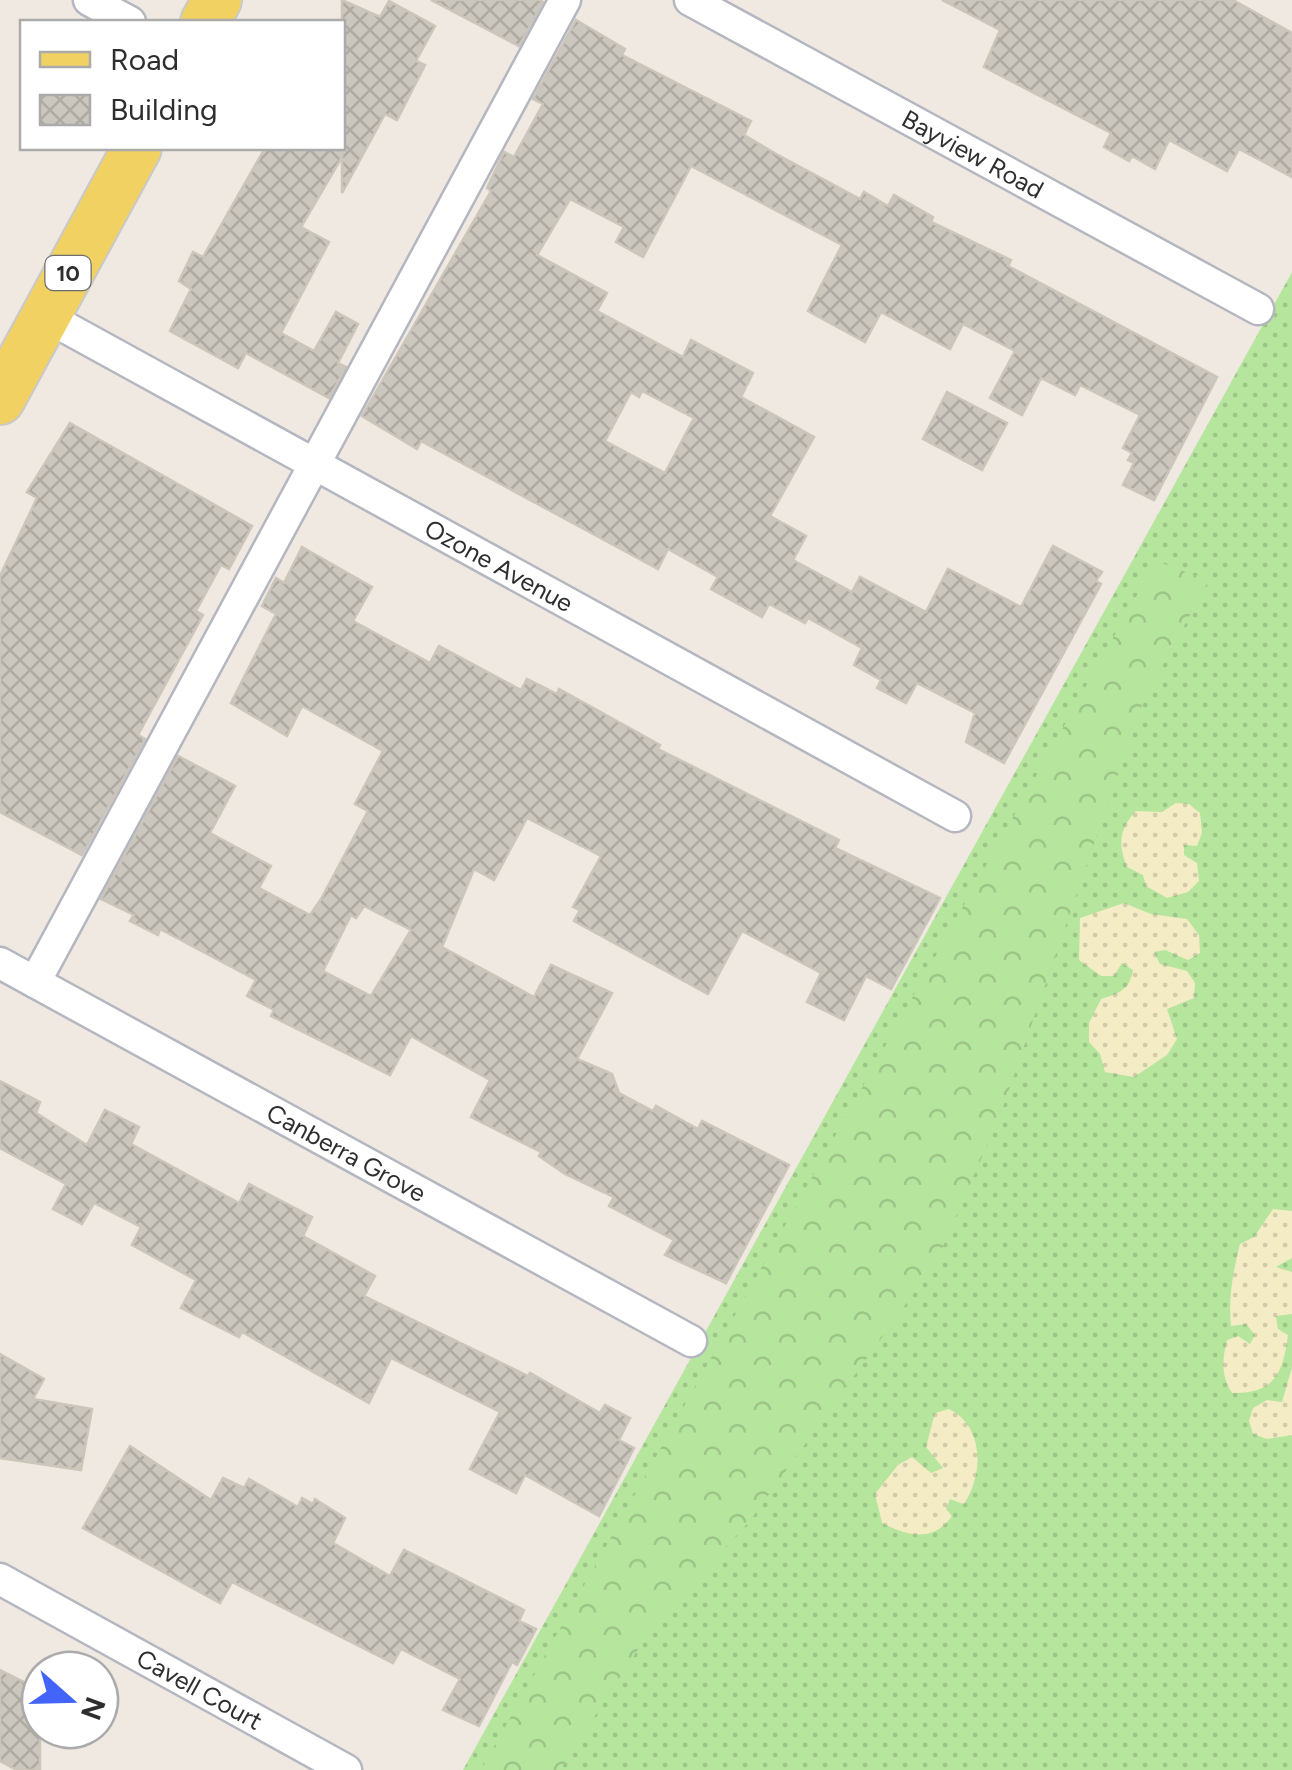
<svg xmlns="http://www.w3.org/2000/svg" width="1292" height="1770" font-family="Figtree,sans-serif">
  <defs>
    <pattern id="grass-dots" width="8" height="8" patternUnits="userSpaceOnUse" patternTransform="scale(2.5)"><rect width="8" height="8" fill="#b6e59e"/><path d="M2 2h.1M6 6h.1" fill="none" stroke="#9dc588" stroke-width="1.8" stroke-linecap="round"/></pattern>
    <pattern id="forest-crowns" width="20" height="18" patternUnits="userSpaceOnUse" patternTransform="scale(2.5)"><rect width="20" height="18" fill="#b6e59e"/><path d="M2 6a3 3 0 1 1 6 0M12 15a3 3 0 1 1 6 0" fill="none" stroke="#9dc588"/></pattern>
    <pattern id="sand-dots" width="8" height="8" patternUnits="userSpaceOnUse" patternTransform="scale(2.5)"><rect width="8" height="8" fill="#f3ecc5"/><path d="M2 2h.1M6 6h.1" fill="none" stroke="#d1cbaa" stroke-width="1.8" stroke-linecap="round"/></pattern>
    <pattern id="building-cross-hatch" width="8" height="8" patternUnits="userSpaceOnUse" patternTransform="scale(2.5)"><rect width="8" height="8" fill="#cbc7bf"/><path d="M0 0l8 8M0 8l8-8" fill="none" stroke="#afaba4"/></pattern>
  </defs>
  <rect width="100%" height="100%" fill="#efe9e1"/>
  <polygon fill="url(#grass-dots)" points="1292,272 1292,1770 463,1770"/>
  <polygon fill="url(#forest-crowns)" points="1156,561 1209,580 1143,702 1001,1113 936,1262 749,1522 655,1623 560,1770 481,1770"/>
  <g fill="url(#sand-dots)">
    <path d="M1176 803 1189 804 1200 813 1202 833 1197 846 1184 845V855L1197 863 1199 881 1188 892 1167 898 1146 886 1143 875 1127 867C1118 844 1119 829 1136 811L1162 812Z"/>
    <path d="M1124 903 1151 914 1187 919 1199 935 1200 953 1188 960 1165 950 1154 952 1160 964 1187 971 1195 983 1194 998 1167 1009 1177 1039 1167 1055 1134 1077 1105 1072 1100 1054 1089 1042V1023L1101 999C1119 994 1130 989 1133 970L1122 963 1114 976H1101L1079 960 1080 918Z"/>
    <path d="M1273 1209 1292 1211V1258L1276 1267 1292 1272V1314L1276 1316 1278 1329 1288 1335C1283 1374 1274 1394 1232 1393 1221 1376 1222 1360 1227 1340L1238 1336 1250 1344 1255 1335 1246 1324 1231 1326C1228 1298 1233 1272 1240 1244L1254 1237Z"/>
    <polygon points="1292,1367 1292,1435 1267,1439 1253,1434 1249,1421 1253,1408 1267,1400 1282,1402"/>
    <path d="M949 1409C984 1426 984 1474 964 1504L950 1499 946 1509 952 1516C933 1543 908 1536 882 1523L875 1494 898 1465 912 1457 931 1473 943 1468 926 1447 935 1413Z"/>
  </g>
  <g fill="url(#building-cross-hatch)" stroke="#cbc5ba" stroke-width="2.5" fill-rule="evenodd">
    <polygon points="342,0 380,17 389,1 435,26 416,61 425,65 397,120 385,114 342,193 342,157 301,227 329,242 281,333 314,351 336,312 358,324 338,363 346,367 329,398 246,353 238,368 170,331 191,289 179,281 193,252 203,257 265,148 342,148"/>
    <polygon points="431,0 539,0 543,2 519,46"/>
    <polygon points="942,0 1233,0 1292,33 1292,177 1239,149 1227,171 1169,140 1155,169 1132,156 1129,161 1104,147 1111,133 984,67 1000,30"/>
    <path d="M576 20 625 49 622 55 751 121 744 135 778 155 860 199 864 192 888 206 894 195 933 217 931 222 1011 260 1008 266 1217 377 1154 500 1123 485 1134 463 1128 460 1132 453 1123 448 1140 415 1080 385 1075 395 1041 378 1022 415 990 398 1015 351 963 324 950 349 881 312 865 342 808 311 842 245 691 166 643 257 616 242 624 227 570 199 537 255 607 293 597 311 683 357 691 340 753 373 741 397 814 437 770 516 806 536 793 560 852 592 860 577 926 612 948 569 1021 607 1053 546 1102 572 1096 581 1101 584 1004 763 966 742 975 713 917 683 906 703 877 688 881 680 854 665 862 648 808 618 805 623 769 604 762 617 711 589 718 577 668 549 658 569 421 441 417 449 362 416 491 191 487 188 504 152 514 157 543 104 533 99ZM642 391 694 418 665 473 605 441 631 392 639 397Z"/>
    <polygon points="947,392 1007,423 982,470 923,439"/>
    <polygon points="70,423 252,526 229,569 221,565 196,611 203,615 138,735 145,739 82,855 0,812 0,576 37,498 27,492"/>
    <path d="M302 547 372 587 353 621 430 663 439 646 521 690 527 679 557 694 559 689 660 745 658 749 839 840 835 848 940 898 891 989 866 976 844 1020 807 1002 821 973 742 931 708 994 574 921 580 910 573 907 601 856 527 818 494 880 474 869 442 947 534 997 551 965 612 993 577 1059 612 1074 619 1093 653 1111 656 1106 698 1129 702 1121 789 1165 726 1283 665 1255 674 1240 609 1206 614 1197 565 1174 539 1156 541 1152 471 1117 490 1080 411 1036 390 1075 271 1016 274 1010 247 996 256 980 160 929 158 935 130 921 134 915 101 899 178 756 235 786 210 833 271 866 259 888 310 915 321 899 368 811 355 804 383 751 302 706 287 736 231 703 276 614 262 606 276 578 284 583ZM364 906 411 930 371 996 323 971 351 915 356 918Z"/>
    <polygon points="0,1081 40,1102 36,1113 87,1145 105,1110 139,1127 131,1144 239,1203 249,1184 312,1217 303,1236 375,1276 364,1296 528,1376 530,1373 600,1413 605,1405 630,1418 619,1440 634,1448 599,1516 525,1475 516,1493 470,1469 500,1412 391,1358 369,1403 242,1332 239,1337 181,1308 196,1280 132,1245 141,1227 94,1203 82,1224 53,1209 66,1184 0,1148"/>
    <polygon points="0,1354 44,1379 33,1399 92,1409 81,1470 0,1458"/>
    <polygon points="130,1446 211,1500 223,1478 244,1488 249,1479 298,1507 302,1498 313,1504 315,1499 345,1518 333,1543 390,1576 404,1550 524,1610 519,1621 536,1629 517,1665 512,1662 479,1726 443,1710 460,1679 401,1649 393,1663 232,1582 220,1603 83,1528"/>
    <polygon points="0,1670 40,1690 40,1770 17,1770 0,1761"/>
  </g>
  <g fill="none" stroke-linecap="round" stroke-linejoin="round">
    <g stroke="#b4b7c1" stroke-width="35">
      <g id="minor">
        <polyline points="89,0 130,22"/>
        <path id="s1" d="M690 0 1258 309"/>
        <path id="s2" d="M45 316 955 816"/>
        <path id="s3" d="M0 963 691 1341"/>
        <polyline points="35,982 565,0"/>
        <path id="s4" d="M0 1579 346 1770"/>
      </g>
    </g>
    <g stroke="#c9c9c9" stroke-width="52">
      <g id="primary">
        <polyline points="205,22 217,0"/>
        <polyline points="0,400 137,148"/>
      </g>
    </g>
    <use href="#minor" stroke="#fff" stroke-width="30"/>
    <use href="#primary" stroke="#f2d163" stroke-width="48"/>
  </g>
  <g text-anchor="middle" stroke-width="10" stroke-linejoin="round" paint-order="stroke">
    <rect fill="#fff" stroke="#6d6d6d" stroke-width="2.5" x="45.5" y="256" width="45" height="34" rx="8"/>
    <g font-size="22" font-weight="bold" fill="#2e2e2e">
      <text x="68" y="281">10</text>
    </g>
    <g font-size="25" fill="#2e2e2e" stroke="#fff">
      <text dy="9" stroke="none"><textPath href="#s1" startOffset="322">Bayview Road</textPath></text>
      <text dy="9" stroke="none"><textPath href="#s2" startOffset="518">Ozone Avenue</textPath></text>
      <text dy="9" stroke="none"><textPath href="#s3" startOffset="395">Canberra Grove</textPath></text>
      <text dy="9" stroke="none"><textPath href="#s4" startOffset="228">Cavell Court</textPath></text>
    </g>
  </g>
  <rect x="20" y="20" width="325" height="130" fill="#ffffff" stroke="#ababab" stroke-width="2.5"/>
  <rect x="40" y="52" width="50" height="15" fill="#f2d163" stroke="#ababab" stroke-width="2.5"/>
  <text x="110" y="70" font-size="30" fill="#2e2e2e">Road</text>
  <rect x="40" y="95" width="50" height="30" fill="url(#building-cross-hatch)" stroke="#ababab" stroke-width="2.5"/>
  <text x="110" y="120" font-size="30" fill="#2e2e2e">Building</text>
  <g transform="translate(70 1700) rotate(110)"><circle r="48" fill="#ffffff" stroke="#ababab" stroke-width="2.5"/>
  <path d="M0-8L18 38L0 25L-18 38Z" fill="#4264fb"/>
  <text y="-15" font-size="28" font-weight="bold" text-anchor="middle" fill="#2e2e2e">N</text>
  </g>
</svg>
